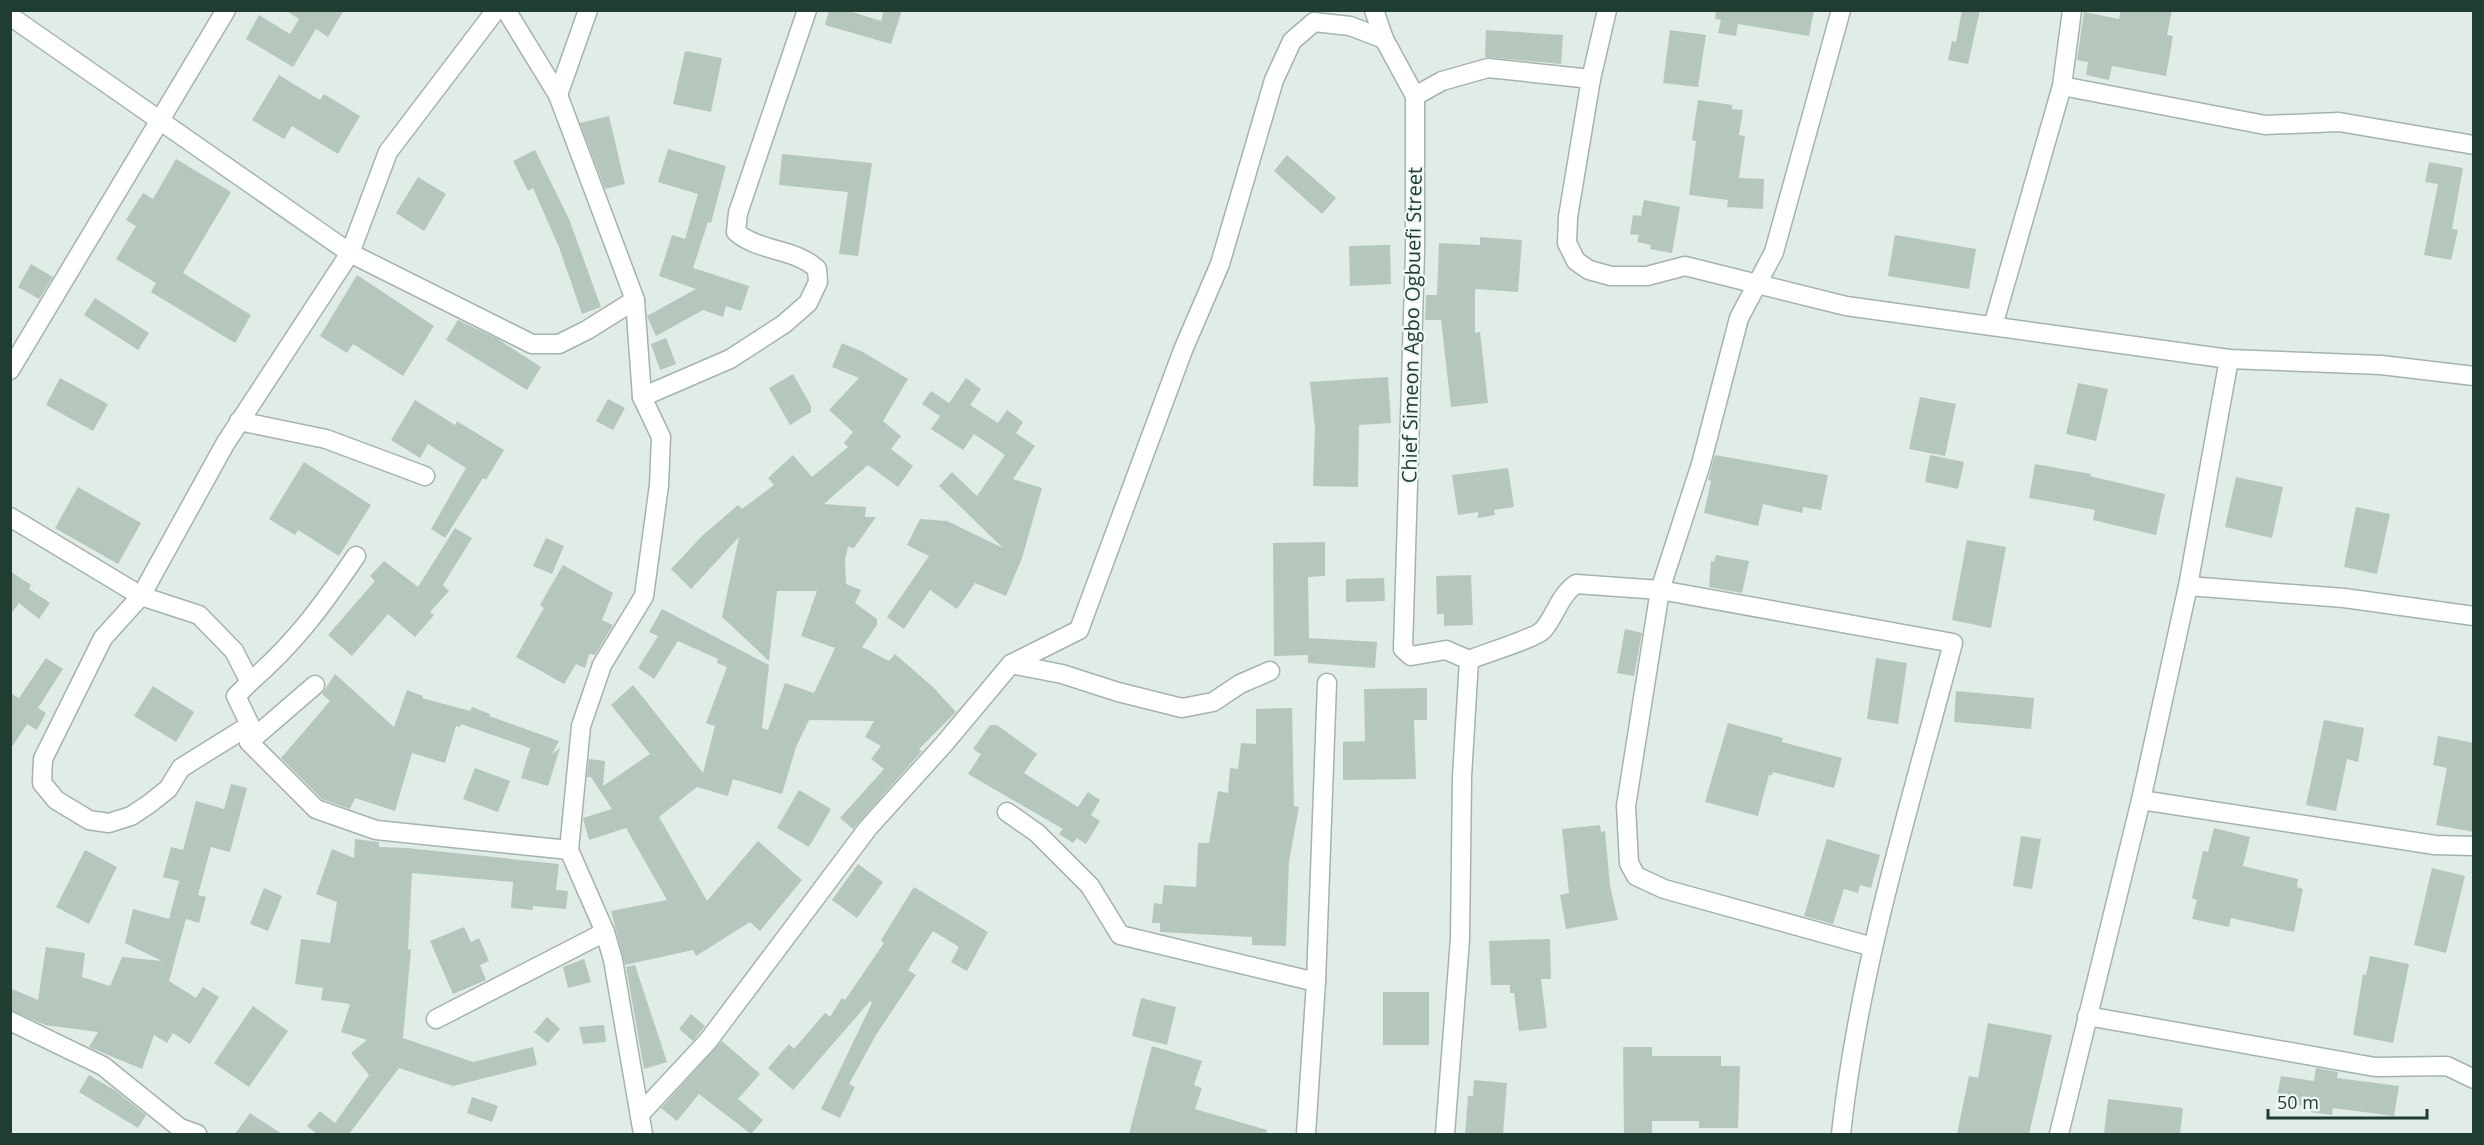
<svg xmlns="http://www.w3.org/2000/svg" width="2484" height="1145" font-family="'Open Sans',sans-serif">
  <rect width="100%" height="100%" fill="#e0ece5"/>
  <g fill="#b5c7bd">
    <polygon points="285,10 344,10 328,37 316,29 293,67 246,39 259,15 290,34 299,19"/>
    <polygon points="829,10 846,10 881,21 884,10 902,10 891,44 825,25"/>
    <polygon points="1716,10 1814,10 1809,36 1738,24 1736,36 1718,33 1721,20 1715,19"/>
    <polygon points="1962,10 1980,10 1968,64 1948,60 1952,41 1956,42"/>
    <polygon points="2121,10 2172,10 2167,35 2173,36 2166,76 2112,66 2109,80 2086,75 2088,62 2077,60 2084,12 2119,19"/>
    <polygon points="1486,30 1563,35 1561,64 1485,57"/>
    <polygon points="1670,30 1706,35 1698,87 1663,83"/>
    <polygon points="685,51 722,58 711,112 673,104"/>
    <polygon points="279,75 320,100 324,94 360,116 338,154 292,126 284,139 252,120"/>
    <polygon points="1698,100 1732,105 1732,109 1743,110 1739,135 1745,136 1739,178 1764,179 1763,209 1727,207 1728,200 1689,195 1696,141 1692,140"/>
    <polygon points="609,116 625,184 605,189 580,123"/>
    <polygon points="668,149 726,166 711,223 708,222 693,268 749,286 741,311 726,306 723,317 703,310 656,336 647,316 696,289 659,276 672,235 685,239 698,194 658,182"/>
    <polygon points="535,150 569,219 601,307 582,314 559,247 533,188 528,191 513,161"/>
    <polygon points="782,154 872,163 858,256 839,254 848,192 779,185"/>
    <polygon points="1287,155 1336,198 1322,214 1274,171"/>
    <polygon points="176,159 231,192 183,273 251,315 235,343 151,292 156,283 116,259 136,226 126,220 143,193 153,199"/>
    <polygon points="2429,162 2463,168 2452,229 2458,230 2451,260 2424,255 2438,184 2425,182"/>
    <polygon points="418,177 446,194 424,231 396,213"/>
    <polygon points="1644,200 1680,207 1672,253 1650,249 1651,245 1637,242 1639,235 1630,234 1633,215 1641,216"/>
    <polygon points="1895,235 1976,249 1969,289 1888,276"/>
    <polygon points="1480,237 1522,240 1518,292 1475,289 1475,333 1480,332 1488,403 1451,407 1441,320 1425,320 1426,295 1437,295 1439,243 1480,245"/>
    <polygon points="1390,245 1391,284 1350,286 1349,246"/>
    <polygon points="31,264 53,277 39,299 18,287"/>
    <polygon points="357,275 434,326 403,376 353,344 347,353 320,336"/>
    <polygon points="95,298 149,333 138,350 84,315"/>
    <polygon points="458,320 496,338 541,367 527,390 446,340"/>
    <polygon points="666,338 676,364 660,370 651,344"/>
    <polygon points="842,343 863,352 908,379 883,421 901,436 891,449 913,466 898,487 868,465 824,504 866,507 865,517 876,517 854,548 848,547 845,560 846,584 861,590 855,603 877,619 877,625 862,647 889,661 895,654 933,687 956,712 919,749 922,751 853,829 840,818 884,769 871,759 881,746 865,737 874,721 809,720 796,747 782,794 733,779 728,796 697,787 659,817 707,901 758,841 802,880 760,931 750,922 696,956 693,950 625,965 611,911 667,900 626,828 589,840 583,818 612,809 591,777 587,777 589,759 605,761 603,786 650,754 611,705 633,685 703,773 715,726 706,723 727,667 717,663 718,659 678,641 654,679 638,668 658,636 649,632 662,609 769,665 762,728 768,730 785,683 814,693 835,648 801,636 817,591 777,591 769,661 722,617 739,537 691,589 671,569 703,535 738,505 742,509 774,485 768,478 793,455 812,477 848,447 844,443 853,432 829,410 859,378 832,367"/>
    <polygon points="793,374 811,406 811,412 790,425 769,388"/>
    <polygon points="1388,377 1391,423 1359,425 1358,487 1313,486 1315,428 1310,382"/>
    <polygon points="60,378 108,404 93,431 46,405"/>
    <polygon points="966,378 981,389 970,405 998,423 1007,410 1023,422 1016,433 1035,446 1013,479 1042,488 1022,558 1006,596 975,583 957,609 930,590 904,629 887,617 929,556 907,545 920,519 947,521 1003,548 939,486 952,472 977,496 1005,455 974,434 963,450 931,429 940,416 922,404 931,391 949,403"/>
    <polygon points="2078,383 2108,389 2096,441 2066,434"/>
    <polygon points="1920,397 1956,404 1945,456 1909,449"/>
    <polygon points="608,399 625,408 613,430 596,421"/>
    <polygon points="415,400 455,425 457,421 504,450 486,480 483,478 445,538 431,529 466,468 428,444 420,458 391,440"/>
    <polygon points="1715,455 1828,475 1821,510 1803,507 1802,513 1763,504 1758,526 1704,513 1711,481 1708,480"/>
    <polygon points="1930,455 1964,462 1958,489 1925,482"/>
    <polygon points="304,462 371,505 339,556 298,530 295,535 269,519"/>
    <polygon points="2035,464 2091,474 2090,476 2165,494 2156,535 2093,520 2095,510 2029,498"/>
    <polygon points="1508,468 1514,507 1494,510 1495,515 1478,518 1478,512 1458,515 1452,475"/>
    <polygon points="2236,477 2283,487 2272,538 2225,527"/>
    <polygon points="78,487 141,523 118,564 55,528"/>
    <polygon points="2356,507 2390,514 2377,574 2344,567"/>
    <polygon points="455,528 472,538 443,585 449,591 430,612 434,615 415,637 388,614 352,656 328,635 375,581 370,576 384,561 418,587"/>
    <polygon points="546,538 564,546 552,574 533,566"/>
    <polygon points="1967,540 2006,547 1991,628 1952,620"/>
    <polygon points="1325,542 1325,576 1308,577 1309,638 1377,642 1375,668 1308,663 1308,655 1274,656 1273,543"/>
    <polygon points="1716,555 1749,561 1742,593 1709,587 1711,561 1714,562"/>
    <polygon points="563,565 613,593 602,620 613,625 595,655 589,654 585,668 576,664 564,684 516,657 544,608 540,605"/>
    <polygon points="10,571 31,585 29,589 50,603 39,619 19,603 10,615"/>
    <polygon points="1471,575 1473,625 1444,626 1444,614 1437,614 1436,576"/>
    <polygon points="1384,578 1385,601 1346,602 1346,579"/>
    <polygon points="1625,629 1642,633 1634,676 1617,673"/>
    <polygon points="46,658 63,669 38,708 46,713 37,730 27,724 10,750 10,693 19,698"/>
    <polygon points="1876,658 1907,663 1898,724 1867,719"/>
    <polygon points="335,674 394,727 407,690 423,696 422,698 470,711 472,707 490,714 489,716 559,741 552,754 560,748 548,786 521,778 530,748 461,724 460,727 456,726 445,763 412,753 395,811 355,798 350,809 322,799 281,758 330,701 322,694"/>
    <polygon points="153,686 194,712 176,742 134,716"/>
    <polygon points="1427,688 1427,720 1414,720 1416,779 1343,780 1343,742 1365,741 1364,689"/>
    <polygon points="1956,691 2034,698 2031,729 1954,722"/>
    <polygon points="1292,708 1294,806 1299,807 1289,861 1286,946 1252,945 1252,937 1160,932 1160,923 1152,923 1154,903 1162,904 1164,885 1196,887 1198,843 1209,843 1218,791 1228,793 1230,768 1238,769 1241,743 1256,744 1256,709"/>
    <polygon points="2324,720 2364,728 2358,762 2347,759 2336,811 2306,805"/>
    <polygon points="1728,723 1783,738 1782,742 1842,758 1834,788 1773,772 1772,775 1769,775 1758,816 1705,802"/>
    <polygon points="990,725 997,725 1037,754 1024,773 1078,807 1088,792 1100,800 1091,815 1100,821 1086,844 1077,838 1073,843 1059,834 1063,829 968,774 981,754 973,749"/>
    <polygon points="2438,736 2474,743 2474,832 2436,825 2447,768 2433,765"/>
    <polygon points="475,768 510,781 498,812 463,799"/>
    <polygon points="231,784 247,788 230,852 211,847 198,895 206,897 199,923 186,919 169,981 196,998 203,987 219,997 190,1044 173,1033 167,1043 154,1035 142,1069 89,1047 98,1032 45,1025 10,1010 10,988 38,1000 46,947 85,953 82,977 110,986 122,957 162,961 125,943 133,909 169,919 179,881 163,877 171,847 183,850 196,801 224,809"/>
    <polygon points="799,790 831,809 809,847 777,828"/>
    <polygon points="1600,825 1601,832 1605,831 1610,886 1618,920 1566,929 1560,895 1569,893 1562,829"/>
    <polygon points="2214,828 2250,837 2243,866 2298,879 2297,887 2303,889 2294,932 2231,918 2229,927 2192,919 2197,900 2192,898 2203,851 2208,852"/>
    <polygon points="2021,836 2041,839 2032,889 2013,886"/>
    <polygon points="355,839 379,842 379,847 407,848 559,864 556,890 568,891 566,909 533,906 533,910 511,908 513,882 412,873 408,950 411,949 403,1038 473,1062 533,1047 537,1065 453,1086 399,1068 349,1134 317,1134 307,1126 320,1111 335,1123 369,1075 351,1053 367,1040 341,1032 350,1004 321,1000 323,988 295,984 301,939 330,943 337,902 316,894 332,849 354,858"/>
    <polygon points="1827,839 1880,855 1871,888 1860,885 1858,893 1844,889 1833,924 1804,916"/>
    <polygon points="85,850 117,867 89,924 56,907"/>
    <polygon points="858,864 883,882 857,918 832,900"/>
    <polygon points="2432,868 2465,876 2446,953 2414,945"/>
    <polygon points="914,887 988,932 967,971 951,962 959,947 933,931 908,970 916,975 876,1035 849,1084 855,1087 840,1118 821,1109 872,1003 870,1001 793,1090 768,1068 789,1044 794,1049 825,1013 830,1017 842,998 845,1000 884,943 881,940"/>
    <polygon points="264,888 282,896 268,931 250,924"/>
    <polygon points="464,927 471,942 479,938 489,961 480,965 486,980 453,994 430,941"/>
    <polygon points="1550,939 1551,979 1541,979 1547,1028 1519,1031 1514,993 1510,993 1510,985 1491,985 1489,941"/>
    <polygon points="2370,956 2409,964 2393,1043 2353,1035 2363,974 2366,975"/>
    <polygon points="584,959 591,982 568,988 563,967"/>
    <polygon points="635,965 667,1062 644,1069 626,967"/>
    <rect x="1383" y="992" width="46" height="53"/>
    <polygon points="1141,998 1176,1007 1167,1045 1132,1036"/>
    <polygon points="253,1006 288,1031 249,1087 214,1063"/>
    <polygon points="691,1014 705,1026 693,1041 679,1029"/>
    <polygon points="547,1017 560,1029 548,1043 534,1032"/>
    <polygon points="1988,1023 2052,1035 2029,1134 1957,1134 1969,1076 1978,1078"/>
    <polygon points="604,1025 606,1042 583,1044 579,1027"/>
    <polygon points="722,1041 760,1074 738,1099 763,1120 751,1134 699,1094 677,1121 661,1108"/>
    <polygon points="1152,1046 1202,1061 1194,1085 1202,1088 1195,1109 1267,1130 1266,1134 1129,1134"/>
    <polygon points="1623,1047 1652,1047 1652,1056 1721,1056 1721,1066 1740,1066 1738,1128 1699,1128 1699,1121 1652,1121 1652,1134 1624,1134"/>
    <polygon points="2316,1068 2338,1072 2337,1078 2399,1086 2394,1116 2333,1108 2332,1115 2310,1112 2310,1107 2276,1101 2281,1076 2314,1081"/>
    <polygon points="89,1075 116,1091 146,1115 138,1128 79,1092"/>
    <polygon points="1474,1080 1507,1083 1503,1134 1465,1134 1468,1096 1473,1096"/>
    <polygon points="472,1097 498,1106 492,1122 467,1113"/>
    <polygon points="2108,1099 2183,1108 2180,1134 2104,1134"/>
    <polygon points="250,1113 282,1134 235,1134"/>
  </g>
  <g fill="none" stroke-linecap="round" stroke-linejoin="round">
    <g stroke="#a3b4ab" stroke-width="21">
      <g id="minor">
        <polyline points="506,10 558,95 635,300 642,397 661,437 659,485 644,596 602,665 581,726 569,850 605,932 613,960 643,1134"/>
        <path d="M1374 10 1384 39 1415 96V251L1403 649 1411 656 1446 650 1469 660C1483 654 1536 638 1543 630 1556 615 1559 596 1576 584L1660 590 1953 643C1910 805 1859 967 1841 1134"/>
        <polyline points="1607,10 1591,79 1568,217 1567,243 1576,261 1589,270 1611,276 1647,276 1685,266 1846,306 2229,359 2381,365 2474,376"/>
        <polyline points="1841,10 1774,252 1739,318 1701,464 1660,590 1626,806 1629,863 1636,876 1664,889 1873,947"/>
        <polyline points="10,16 350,253 532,344 559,344 587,330 635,300"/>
        <polyline points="2062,86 2265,125 2339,122 2474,145"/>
        <polyline points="558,95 588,10"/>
        <polyline points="1415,96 1442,81 1488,68 1591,79"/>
        <polyline points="1993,326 2062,86 2072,10"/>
        <polyline points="10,370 226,10"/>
        <path d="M642 397 730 359 784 324 808 303 818 282 817 269C795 248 759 252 736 232L738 213 807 10"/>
        <polyline points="239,421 326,439 425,476"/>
        <polyline points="10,517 141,596 199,615 234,651 250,682 236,696 250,725 249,742 316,809 376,830 569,850"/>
        <polyline points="2188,586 2344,598 2474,616"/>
        <polyline points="1011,664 1062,674 1118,692 1182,708 1213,702 1240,684 1270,671"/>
        <path d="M250 682C295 643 322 606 356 556"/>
        <polyline points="250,725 181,768 168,789 149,804 131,816 109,823 89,820 56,800 42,783 43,759 103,638 141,596 225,444 350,253 388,152 496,10"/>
        <polyline points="249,742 315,685"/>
        <polyline points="2141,800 2435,845 2474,846"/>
        <polyline points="1007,812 1037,833 1090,886 1120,935 1316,982"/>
        <polyline points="2087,1016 2375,1067 2447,1066 2474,1079"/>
        <polyline points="436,1019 605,932"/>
        <polyline points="10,1021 103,1066 180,1128 197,1134"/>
        <polyline points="641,1113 708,1041 868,828 944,744 1011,664 1079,630 1183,350 1220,264 1274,80 1292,41 1314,22 1350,26 1384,39"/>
        <polyline points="1306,1134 1316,982 1327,683"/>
        <polyline points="1445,1134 1460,939 1462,777 1469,660"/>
        <polyline points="2059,1134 2141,800 2188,586 2229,359"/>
      </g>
    </g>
    <use href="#minor" stroke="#fff" stroke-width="18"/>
  </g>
  <g text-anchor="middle" stroke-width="4.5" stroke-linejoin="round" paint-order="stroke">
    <g font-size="20" fill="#203d31" stroke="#f0f8f3">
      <text transform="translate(1412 325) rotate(-89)" y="7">Chief Simeon Agbo Ogbuefi Street</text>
    </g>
  </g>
  <rect width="2484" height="1145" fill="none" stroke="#203d31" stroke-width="24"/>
  <path d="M2268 1109v9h159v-9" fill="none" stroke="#203d31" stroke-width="3"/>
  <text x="2277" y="1109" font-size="18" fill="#203d31" stroke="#f0f8f3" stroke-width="4.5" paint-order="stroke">50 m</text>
</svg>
